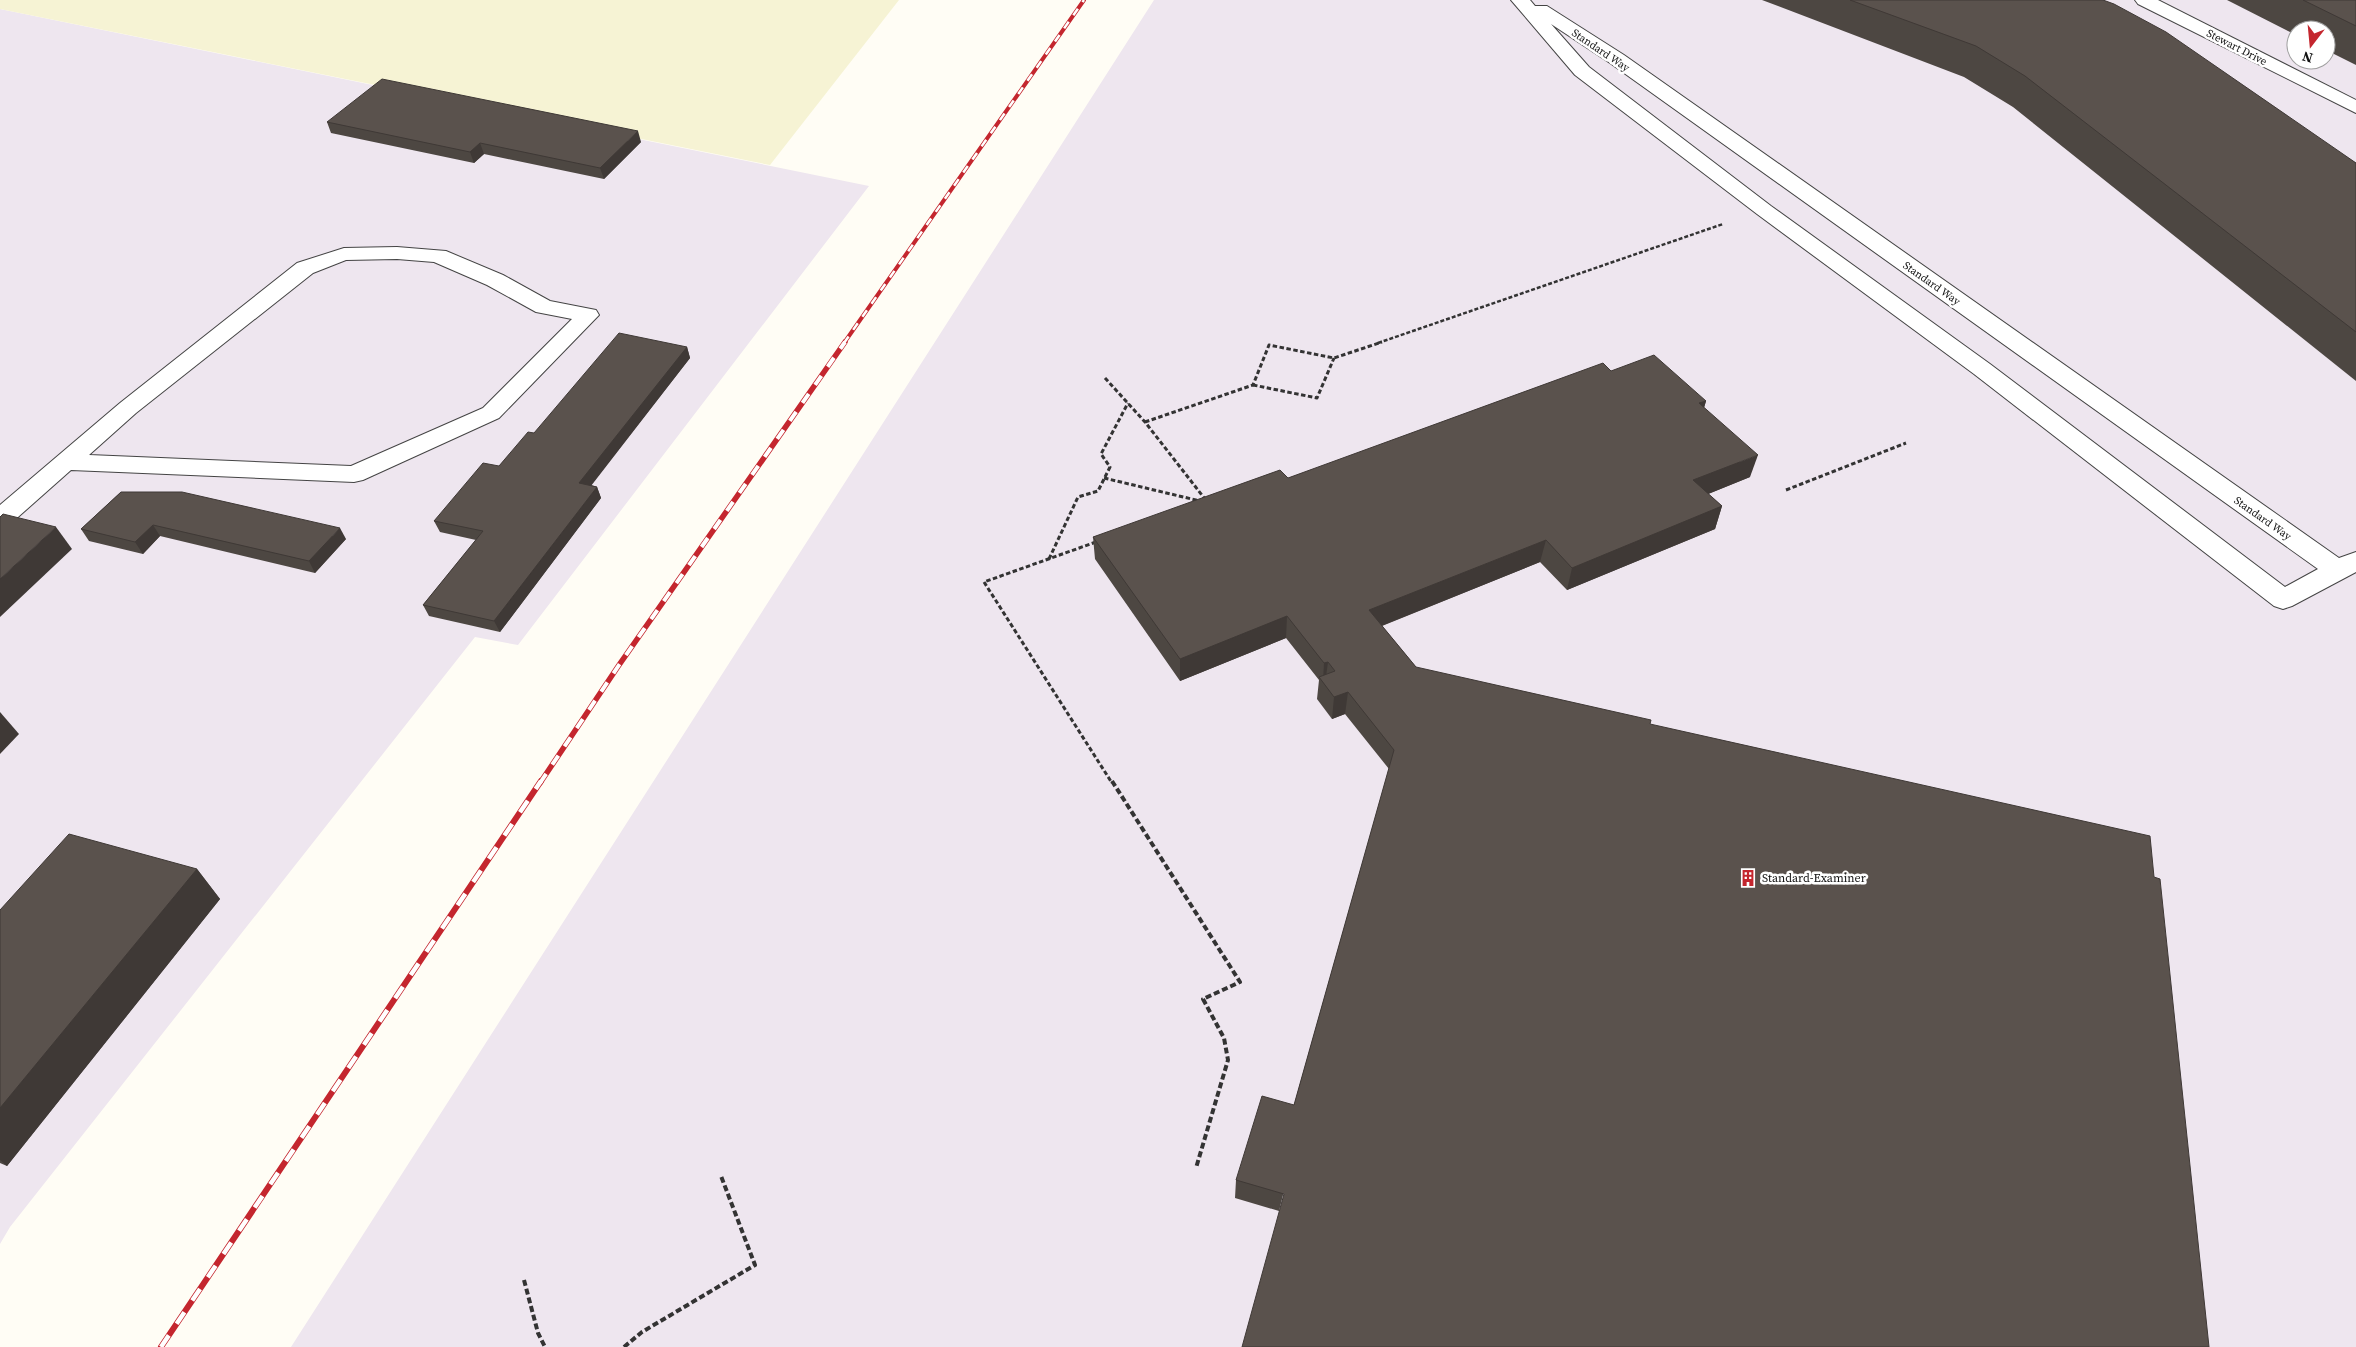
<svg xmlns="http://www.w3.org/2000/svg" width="2356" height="1347" font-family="'Source Serif 4',serif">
  <rect width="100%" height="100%" fill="#fffdf5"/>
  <g fill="#eee6ef" fill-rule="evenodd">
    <path d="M1154 0H2356V1347H291ZM2296 30H2326V60H2296Z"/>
    <polygon points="0,9 869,186 518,645 475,637 10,1227 0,1244"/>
  </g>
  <polygon fill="#f6f3d4" points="0,0 899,0 770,165 0,9"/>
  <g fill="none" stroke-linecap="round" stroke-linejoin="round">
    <g stroke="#444" stroke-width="2">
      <path id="service" d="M397 247 446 251 503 275 550 301 596 310 599 315 499 418 363 480 354 482 71 470 9 525 0 528V505L120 403 297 263 344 248ZM397 259 434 262 487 285 536 312 572 319 483 408 351 466 89 455 136 413 313 273 346 260Z"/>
    </g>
    <g stroke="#444" stroke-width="2">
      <path id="minor" d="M1511 0H1530L1535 6H1547L1624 55 2339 558 2356 552V572L2292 606 2283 609 2274 606 1974 374 1757 214 1575 75ZM1551 24 1610 63 2318 569 2285 587 1990 364 1771 206 1589 67Z"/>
    </g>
    <g stroke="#444" stroke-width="2">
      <polygon id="tertiary" points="2135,0 2158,0 2356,100 2356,113 2138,4"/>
    </g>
    <polyline stroke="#333" stroke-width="2.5" stroke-dasharray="4 2" stroke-linecap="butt" points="1378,343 1723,224"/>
    <g stroke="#333" stroke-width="3" stroke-dasharray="4.5 2.5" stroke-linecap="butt">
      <polyline points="1105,378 1145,422 1205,499"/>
      <polyline points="1253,385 1317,398 1334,358"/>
      <polyline points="1145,422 1253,385 1269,345 1334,358 1382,342"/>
      <polyline points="1104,478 1200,501"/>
      <polyline points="1786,490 1906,443"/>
      <polyline points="1096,542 984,582 1112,783"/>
      <polyline points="1049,559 1078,497 1098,491 1110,467 1101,454 1128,403"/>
    </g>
    <g stroke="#333" stroke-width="4" stroke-dasharray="6 3" stroke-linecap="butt">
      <polyline points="1112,781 1240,982 1203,999 1224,1038 1228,1060 1196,1168"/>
      <polyline points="524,1280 538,1333 545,1347"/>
      <polyline points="624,1347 642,1332 755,1265 721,1176"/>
    </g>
    <use href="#service" fill="#fff" fill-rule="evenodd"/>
    <use href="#minor" fill="#fff" fill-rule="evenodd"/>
    <use href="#tertiary" fill="#fff" fill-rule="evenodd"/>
    <g stroke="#c4262e" stroke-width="4">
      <polyline id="rail-far2" points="844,343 1084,0"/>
    </g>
    <g stroke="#c4262e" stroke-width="5.5">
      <polyline id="rail-far1" points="540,783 619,665 845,342"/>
    </g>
    <g stroke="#c4262e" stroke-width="6">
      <polyline id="rail" points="161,1347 541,781"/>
    </g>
    <use href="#rail-far2" stroke="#fff" stroke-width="2.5" stroke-dasharray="8" stroke-linecap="butt"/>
    <use href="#rail-far1" stroke="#fff" stroke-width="4" stroke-dasharray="11" stroke-linecap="butt"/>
    <use href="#rail" stroke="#fff" stroke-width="4.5" stroke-dasharray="14" stroke-linecap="butt"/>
  </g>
  <g fill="#4d4742">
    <polygon points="1762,0 2103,0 2356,163 2356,381 2013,107 1964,77"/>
    <polygon points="2227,0 2356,0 2356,65 2326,50 2326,30 2296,30 2296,35"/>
    <polygon points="327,122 641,142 604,179 484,154 474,163 331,133"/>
    <polygon points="687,347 690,358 591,485 597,487 601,498 500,632 429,616 423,605 476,540 440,532 434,521 499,466 534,433"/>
    <polygon points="1611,371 1706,401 1704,408 1750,477 1708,494 1722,506 1715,529 1567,590 1540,562 1382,626 1416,667 1279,1211 1235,1198 1236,1180 1294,1105 1389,769 1345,714 1332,719 1317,699 1319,680 1286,638 1180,681 1095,559 1093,537 1288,478"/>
    <polygon points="121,492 346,539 315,573 160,536 143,554 89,541 81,529"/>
    <polygon points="197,869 220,899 7,1166 0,1163 0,910"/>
  </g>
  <g fill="#3f3936">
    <polygon points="638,131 641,142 604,179 600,168"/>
    <polygon points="480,143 484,154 474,163 470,152"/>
    <polygon points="687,347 690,358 584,495 579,483"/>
    <polygon points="1706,401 1699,423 1699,403"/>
    <polygon points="1758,455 1750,477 1686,503 1693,480"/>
    <polygon points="597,487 601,498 500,632 494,621"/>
    <polygon points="1722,506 1715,529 1567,590 1572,568"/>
    <polygon points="153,525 160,536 143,554 135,542"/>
    <polygon points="56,527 72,549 0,617 0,579"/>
    <polygon points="340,528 346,539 315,573 309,561"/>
    <polygon points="1546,540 1540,562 1366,632 1369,610"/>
    <polygon points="1287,616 1286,638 1180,681 1180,659"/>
    <polygon points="1328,662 1325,684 1323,682 1324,663"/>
    <polygon points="1348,692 1345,714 1332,719 1334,697"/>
    <polygon points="0,712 19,734 0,754"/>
    <polygon points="197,869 220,899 7,1166 0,1160 0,1108"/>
  </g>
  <g fill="#5a524d" stroke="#3f3936">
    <polygon points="1850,0 2103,0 2114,4 2166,32 2356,163 2356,332 2025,76 1976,46"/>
    <polygon points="2303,0 2356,0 2356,26"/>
    <polygon points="382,79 638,131 600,168 480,143 470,152 327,122"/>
    <polygon points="619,333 687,347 579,483 597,487 494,621 423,605 483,531 434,521 483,463 499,466 528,432 534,433"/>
    <polygon points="1654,355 1706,401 1699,403 1758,455 1693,480 1722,506 1572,568 1546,540 1369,610 1416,667 1651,720 1650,724 2150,836 2154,877 2160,879 2209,1347 1242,1347 1284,1194 1236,1180 1262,1096 1294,1105 1394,750 1348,692 1334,697 1319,677 1335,671 1328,662 1324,663 1287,616 1180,659 1093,537 1280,470 1288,478 1603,363 1611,371"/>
    <polygon points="121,492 182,492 340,528 309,561 153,525 135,542 81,529"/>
    <polygon points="3,514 56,527 0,579 0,517"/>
    <polygon points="69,834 197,869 0,1108 0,910"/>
  </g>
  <defs>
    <g id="building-bare" transform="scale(1.35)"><path d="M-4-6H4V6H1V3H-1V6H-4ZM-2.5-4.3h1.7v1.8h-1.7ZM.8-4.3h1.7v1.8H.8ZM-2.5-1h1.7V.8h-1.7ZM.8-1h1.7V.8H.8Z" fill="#c4262e" stroke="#fff" stroke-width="2.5" paint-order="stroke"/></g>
  </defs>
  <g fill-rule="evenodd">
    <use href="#building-bare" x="1748" y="878"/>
  </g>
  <g text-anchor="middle" stroke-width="5" stroke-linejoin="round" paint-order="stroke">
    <g font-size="11" fill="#111" stroke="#fff">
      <text transform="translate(2237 47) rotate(27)" y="4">Stewart Drive</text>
      <text transform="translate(1601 50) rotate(34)" y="4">Standard Way</text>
      <text transform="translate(1932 283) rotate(35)" y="4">Standard Way</text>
      <text transform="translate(2263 518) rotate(35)" y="4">Standard Way</text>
    </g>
    <g font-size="12" fill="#111" stroke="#fff" text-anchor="start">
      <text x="1762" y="882">Standard-Examiner</text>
    </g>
  </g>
  <g transform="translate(2311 45) rotate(196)"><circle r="24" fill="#ffffff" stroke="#a0a0a0"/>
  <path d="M0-4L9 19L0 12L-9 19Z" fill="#c4262e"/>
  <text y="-8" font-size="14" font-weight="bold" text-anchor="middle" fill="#111111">N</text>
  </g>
</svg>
